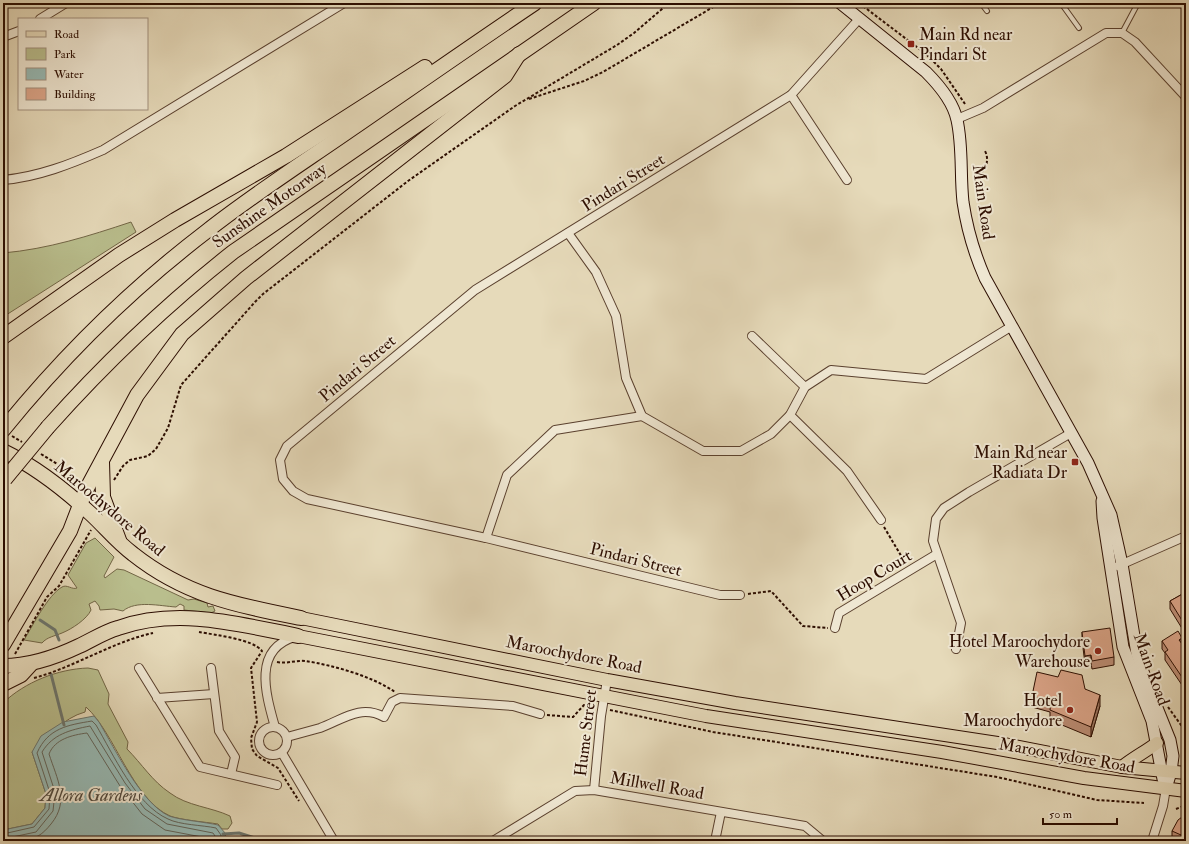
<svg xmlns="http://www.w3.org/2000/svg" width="1189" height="844" font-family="'IM FELL Double Pica',serif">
  <rect width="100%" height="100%" fill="#e6daba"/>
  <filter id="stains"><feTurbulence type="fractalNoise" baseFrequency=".005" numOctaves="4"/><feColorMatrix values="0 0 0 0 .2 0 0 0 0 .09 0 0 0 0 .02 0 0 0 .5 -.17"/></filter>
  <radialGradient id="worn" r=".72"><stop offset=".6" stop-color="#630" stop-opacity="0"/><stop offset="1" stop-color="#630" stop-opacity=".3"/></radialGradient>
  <g fill="#b9be8d" stroke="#726646">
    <path d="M131 222 136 232 3 317V253C48 249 89 236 131 222Z"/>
    <path d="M95 538 114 557 104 576 105 578 117 569 124 570 188 600 194 599 207 603 208 607 213 606 215 611 211 613 184 610V606L180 604 176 607C160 606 136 600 123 611L114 609 100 610 99 606 95 601 89 604 91 610C87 619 72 629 62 633 55 636 47 637 42 643L24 640C33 625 48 595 62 587 67 584 72 590 77 588L68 575 86 543Z"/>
    <path d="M88 668 98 670 109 694 108 704 128 742 127 749C142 764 152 781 170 793 187 806 211 807 230 816L232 823 228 829H222L218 824C205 822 181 820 170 816 132 799 115 733 86 707L85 712C63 718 48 737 32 752L46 794 45 808 32 824 3 830V703C25 682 58 669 88 668Z"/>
  </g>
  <path fill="#97bab5" stroke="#6c756d" d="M94 716 99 722C115 749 141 803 169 816 180 820 205 822 218 825L226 834 223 841H3V830L32 824 45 808 46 794 32 752 41 736 63 722Z"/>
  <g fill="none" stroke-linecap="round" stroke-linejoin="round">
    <g stroke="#62645a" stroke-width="1">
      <path d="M3 834 34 827 49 809 50 793 37 753C48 728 68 725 92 721L96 725C113 754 136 805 168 819 180 825 202 825 216 828L221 835 220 841"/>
      <path d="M3 839 36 832 53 811 55 792 42 752C53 734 70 730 90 726L125 783 145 809 167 824 213 833 215 836V841"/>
      <path d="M23 841C37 838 42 835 51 824 70 801 57 779 49 754 55 739 72 735 87 733L120 786 142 814 165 830 207 838 209 841"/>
    </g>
    <g stroke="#6c756d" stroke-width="3">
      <polyline points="40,620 55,630 59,640"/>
      <polyline points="51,674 64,725"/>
      <polyline points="223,834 239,833 264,841"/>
    </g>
    <g stroke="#5a402e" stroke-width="6">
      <g id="lane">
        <polyline points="981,3 987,11"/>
        <polyline points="1061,3 1079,28"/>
        <polyline points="1122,33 1138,3"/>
      </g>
    </g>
    <g stroke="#5a402e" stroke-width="10">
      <g id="street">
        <polyline points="40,19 66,3"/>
        <polyline points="3,37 19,31"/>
        <polyline points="791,95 847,180"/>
        <polyline points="957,119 983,108 1106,33 1122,33 1135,42 1186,97"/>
        <path d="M3 180C38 177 71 164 103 150L344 3"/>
        <polyline points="568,233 596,272 616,316 626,378 642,416 703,451 741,451 771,434 790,415 805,387 831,370 926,379 1012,326"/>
        <polyline points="752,336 805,387"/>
        <polyline points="790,415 847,471 881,520"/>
        <polyline points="486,538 507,475 555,430 642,416"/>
        <polyline points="1118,566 1186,536"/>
        <polyline points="740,595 720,595 486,538 307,499 293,491 283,479 280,460 287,446 475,290 791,95 859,19"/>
        <polyline points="835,628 839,613 937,554"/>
        <polyline points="956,649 961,623 933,541 936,519 944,508 969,492 1071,433"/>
        <polyline points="139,668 200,767 277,785"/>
        <polyline points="211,668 219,731 235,757 231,774"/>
        <polyline points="157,698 214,694"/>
        <circle cx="273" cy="741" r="14"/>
        <path d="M275 727C266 695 252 649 295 637"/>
        <path d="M287 737C298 734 309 731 320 728 342 720 360 704 384 717L392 702 400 698 513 706 540 714"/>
        <polyline points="282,753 334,841"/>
        <polyline points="594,790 601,716 607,680"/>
        <polyline points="493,841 575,791 594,790 805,826 823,841"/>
        <polyline points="715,841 721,812"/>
        <polyline points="1152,841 1163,806 1166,788"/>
      </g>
    </g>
    <g stroke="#2c0d00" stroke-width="13">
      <g id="secondary">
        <path d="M840 3 926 72C939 85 953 101 957 120 963 147 960 175 963 202 967 229 974 253 985 278L1088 463 1111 515 1122 564 1137 654 1147 683 1170 740 1173 756 1171 772 1166 788"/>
        <polyline points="1102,501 1103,518 1123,647 1152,721 1163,779"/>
      </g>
    </g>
    <g stroke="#2c0d00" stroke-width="14">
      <g id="primary">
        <polyline points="301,618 607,680 735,703 1004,744 1122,767 1186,773"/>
        <polyline points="298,636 706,716 942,752 1084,778 1186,791"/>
        <path d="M1122 767C1133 758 1145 752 1157 743"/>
      </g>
    </g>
    <g stroke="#2c0d00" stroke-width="16">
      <g id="highway">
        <polyline points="3,337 119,255 175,220 286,156 425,67"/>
        <path d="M48 427C105 363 166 305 233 252L594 3"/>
        <path d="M3 430C63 356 131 289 207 231 254 194 304 162 353 128 414 86 474 44 535 3"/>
        <path d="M3 451C36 467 64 489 91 514 105 527 117 542 133 554 186 596 236 605 301 618"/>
        <polyline points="102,462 103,497 119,540"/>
        <polyline points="3,645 70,531 85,492 137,395 182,334 246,278 505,76 519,54"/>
        <path d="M3 666C29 666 56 657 79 646 92 640 104 632 118 628 178 607 238 624 298 636"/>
        <polyline points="3,684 21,675 32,663"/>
      </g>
    </g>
    <g stroke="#2c0d00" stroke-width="2" stroke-dasharray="3 2" stroke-linecap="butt">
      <polyline points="859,3 926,54 941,69 965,104"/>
      <polyline points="529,99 584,81 603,72 720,3"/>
      <path d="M974 179C983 173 991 163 985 151"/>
      <polyline points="12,436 22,442"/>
      <polyline points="41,454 67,470 76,484"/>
      <polyline points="114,480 123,466 130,460 148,456 156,449 168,428 181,385 255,302 263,294 408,181 515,106 617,45 634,33 669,3"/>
      <polyline points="884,527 906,564"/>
      <polyline points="748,594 771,591 803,626 828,628"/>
      <path d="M199 632C215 635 253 639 262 651L251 668 257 722 251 738 252 749 257 756 278 768 299 801"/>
      <polyline points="15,654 47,597 59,586 91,530"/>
      <path d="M277 662C287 664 296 660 305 661 332 665 372 676 395 692"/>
      <path d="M34 678C75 667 112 642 153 633"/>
      <polyline points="1168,707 1186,732"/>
      <polyline points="610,710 713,732 997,777 1097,800 1144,803"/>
      <polyline points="547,715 573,717 584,705 594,706"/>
      <polyline points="1176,809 1186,805"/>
    </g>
    <use href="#lane" stroke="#efe7d2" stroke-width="4"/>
    <use href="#street" stroke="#efe7d2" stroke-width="8"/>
    <use href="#secondary" stroke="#efe7d2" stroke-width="11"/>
    <use href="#primary" stroke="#e6daba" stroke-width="12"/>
    <use href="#highway" stroke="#e6daba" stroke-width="14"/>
    <g stroke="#2c0d00" stroke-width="16" stroke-linecap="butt">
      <polyline id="highway-bridge" points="5,479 48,427"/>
    </g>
    <use href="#highway-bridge" stroke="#e6daba" stroke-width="14"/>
  </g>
  <g fill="#bd8e76" stroke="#2c0d00">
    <polygon points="1186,555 1186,567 1185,566 1185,556"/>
    <polygon points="1186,592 1183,630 1170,609 1170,601"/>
    <polygon points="1082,632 1114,657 1114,665 1092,669 1091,663 1085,664 1082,640"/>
    <polygon points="1162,641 1182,644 1186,649 1186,691 1165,660 1165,653 1162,649"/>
    <polygon points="1085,689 1100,706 1091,737 1050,720 1050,712 1032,707 1032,696"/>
    <polygon points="1186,817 1186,841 1182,839 1181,841 1177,841 1172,838 1172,831 1185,819"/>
  </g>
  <g fill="#9a7460" stroke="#2c0d00">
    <polygon points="1186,620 1186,628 1183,630 1183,622"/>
    <polygon points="1182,638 1182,646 1179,640"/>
    <polygon points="1091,655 1091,663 1085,664 1085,656"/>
    <polygon points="1100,695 1100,706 1091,737 1091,727"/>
  </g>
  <g fill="#dca589" stroke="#2c0d00">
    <polygon points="1186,592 1186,620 1183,622 1170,601"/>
    <polygon points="1110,628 1114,657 1092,661 1091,655 1085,656 1082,632"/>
    <polygon points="1178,631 1182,638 1179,640 1186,649 1186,683 1165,652 1168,650 1162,641"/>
    <polygon points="1061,670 1082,675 1085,689 1100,695 1091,727 1050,710 1051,702 1032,696 1037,672 1058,677"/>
    <polygon points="1182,817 1185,819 1186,817 1186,834 1182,832 1181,835 1172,831 1178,820"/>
  </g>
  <g fill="#8f2418" stroke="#efe7d2" stroke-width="1.5">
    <rect x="907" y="40" width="8" height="8" rx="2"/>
    <rect x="1071" y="458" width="8" height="8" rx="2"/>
    <circle cx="1098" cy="651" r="4"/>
    <circle cx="1070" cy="710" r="4"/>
  </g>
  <g text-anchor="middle" stroke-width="4" stroke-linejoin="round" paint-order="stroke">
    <g font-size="17" fill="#2c0d00" stroke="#efe7d2" text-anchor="end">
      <text x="919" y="40" text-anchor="start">Main Rd near<tspan x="919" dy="20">Pindari St</tspan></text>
      <text x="1067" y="458">Main Rd near<tspan x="1067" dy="20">Radiata Dr</tspan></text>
      <text x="1090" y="647">Hotel Maroochydore<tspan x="1090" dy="20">Warehouse</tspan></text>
      <text x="1062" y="706">Hotel<tspan x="1062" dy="20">Maroochydore</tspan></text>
    </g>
    <g font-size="17" fill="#2c0d00" stroke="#efe7d2">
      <text transform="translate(623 182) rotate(-32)" y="6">Pindari Street</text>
      <text transform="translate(984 202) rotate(82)" y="6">Main Road</text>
      <text transform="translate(269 205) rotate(-35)" y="6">Sunshine Motorway</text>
      <text transform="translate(357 368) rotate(-40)" y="6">Pindari Street</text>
      <text transform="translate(110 508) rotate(40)" y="6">Maroochydore Road</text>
      <text transform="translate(636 559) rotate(14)" y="6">Pindari Street</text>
      <text transform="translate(874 575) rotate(-31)" y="6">Hoop Court</text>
      <text transform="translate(574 654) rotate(11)" y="6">Maroochydore Road</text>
      <text transform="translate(1152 669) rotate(70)" y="6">Main Road</text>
      <text transform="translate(585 733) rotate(-83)" y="6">Hume Street</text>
      <text transform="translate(1067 755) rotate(10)" y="6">Maroochydore Road</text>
      <text transform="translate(657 785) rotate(10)" y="6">Millwell Road</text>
    </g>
    <g font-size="18" font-style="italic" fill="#514a3f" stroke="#efe7d2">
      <text x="91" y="801">Allora Gardens</text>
    </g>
  </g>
  <rect width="1189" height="844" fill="none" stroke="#e6daba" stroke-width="16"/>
  <rect x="4" y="4" width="1181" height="836" fill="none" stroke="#2c0d00" stroke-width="2"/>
  <rect x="8" y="8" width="1173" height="828" fill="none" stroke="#2c0d00"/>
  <rect x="18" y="18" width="130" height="92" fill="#efe7d2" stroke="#a1907e"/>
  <rect x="26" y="31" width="20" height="6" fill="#e6daba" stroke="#a1907e"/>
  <text x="54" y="38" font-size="12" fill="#2c0d00">Road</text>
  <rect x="26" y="48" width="20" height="12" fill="#b9be8d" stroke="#a1907e"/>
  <text x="54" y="58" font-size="12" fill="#2c0d00">Park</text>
  <rect x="26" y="68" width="20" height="12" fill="#97bab5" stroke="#a1907e"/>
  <text x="54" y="78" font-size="12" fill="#2c0d00">Water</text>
  <rect x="26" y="88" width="20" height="12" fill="#dca589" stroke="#a1907e"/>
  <text x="54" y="98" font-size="12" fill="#2c0d00">Building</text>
  <path d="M1043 818v6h74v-6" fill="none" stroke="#2c0d00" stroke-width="2"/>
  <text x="1049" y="818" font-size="12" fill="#2c0d00" stroke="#efe7d2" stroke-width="3" paint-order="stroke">50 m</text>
  <rect width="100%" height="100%" filter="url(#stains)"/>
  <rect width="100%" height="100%" fill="url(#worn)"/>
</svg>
